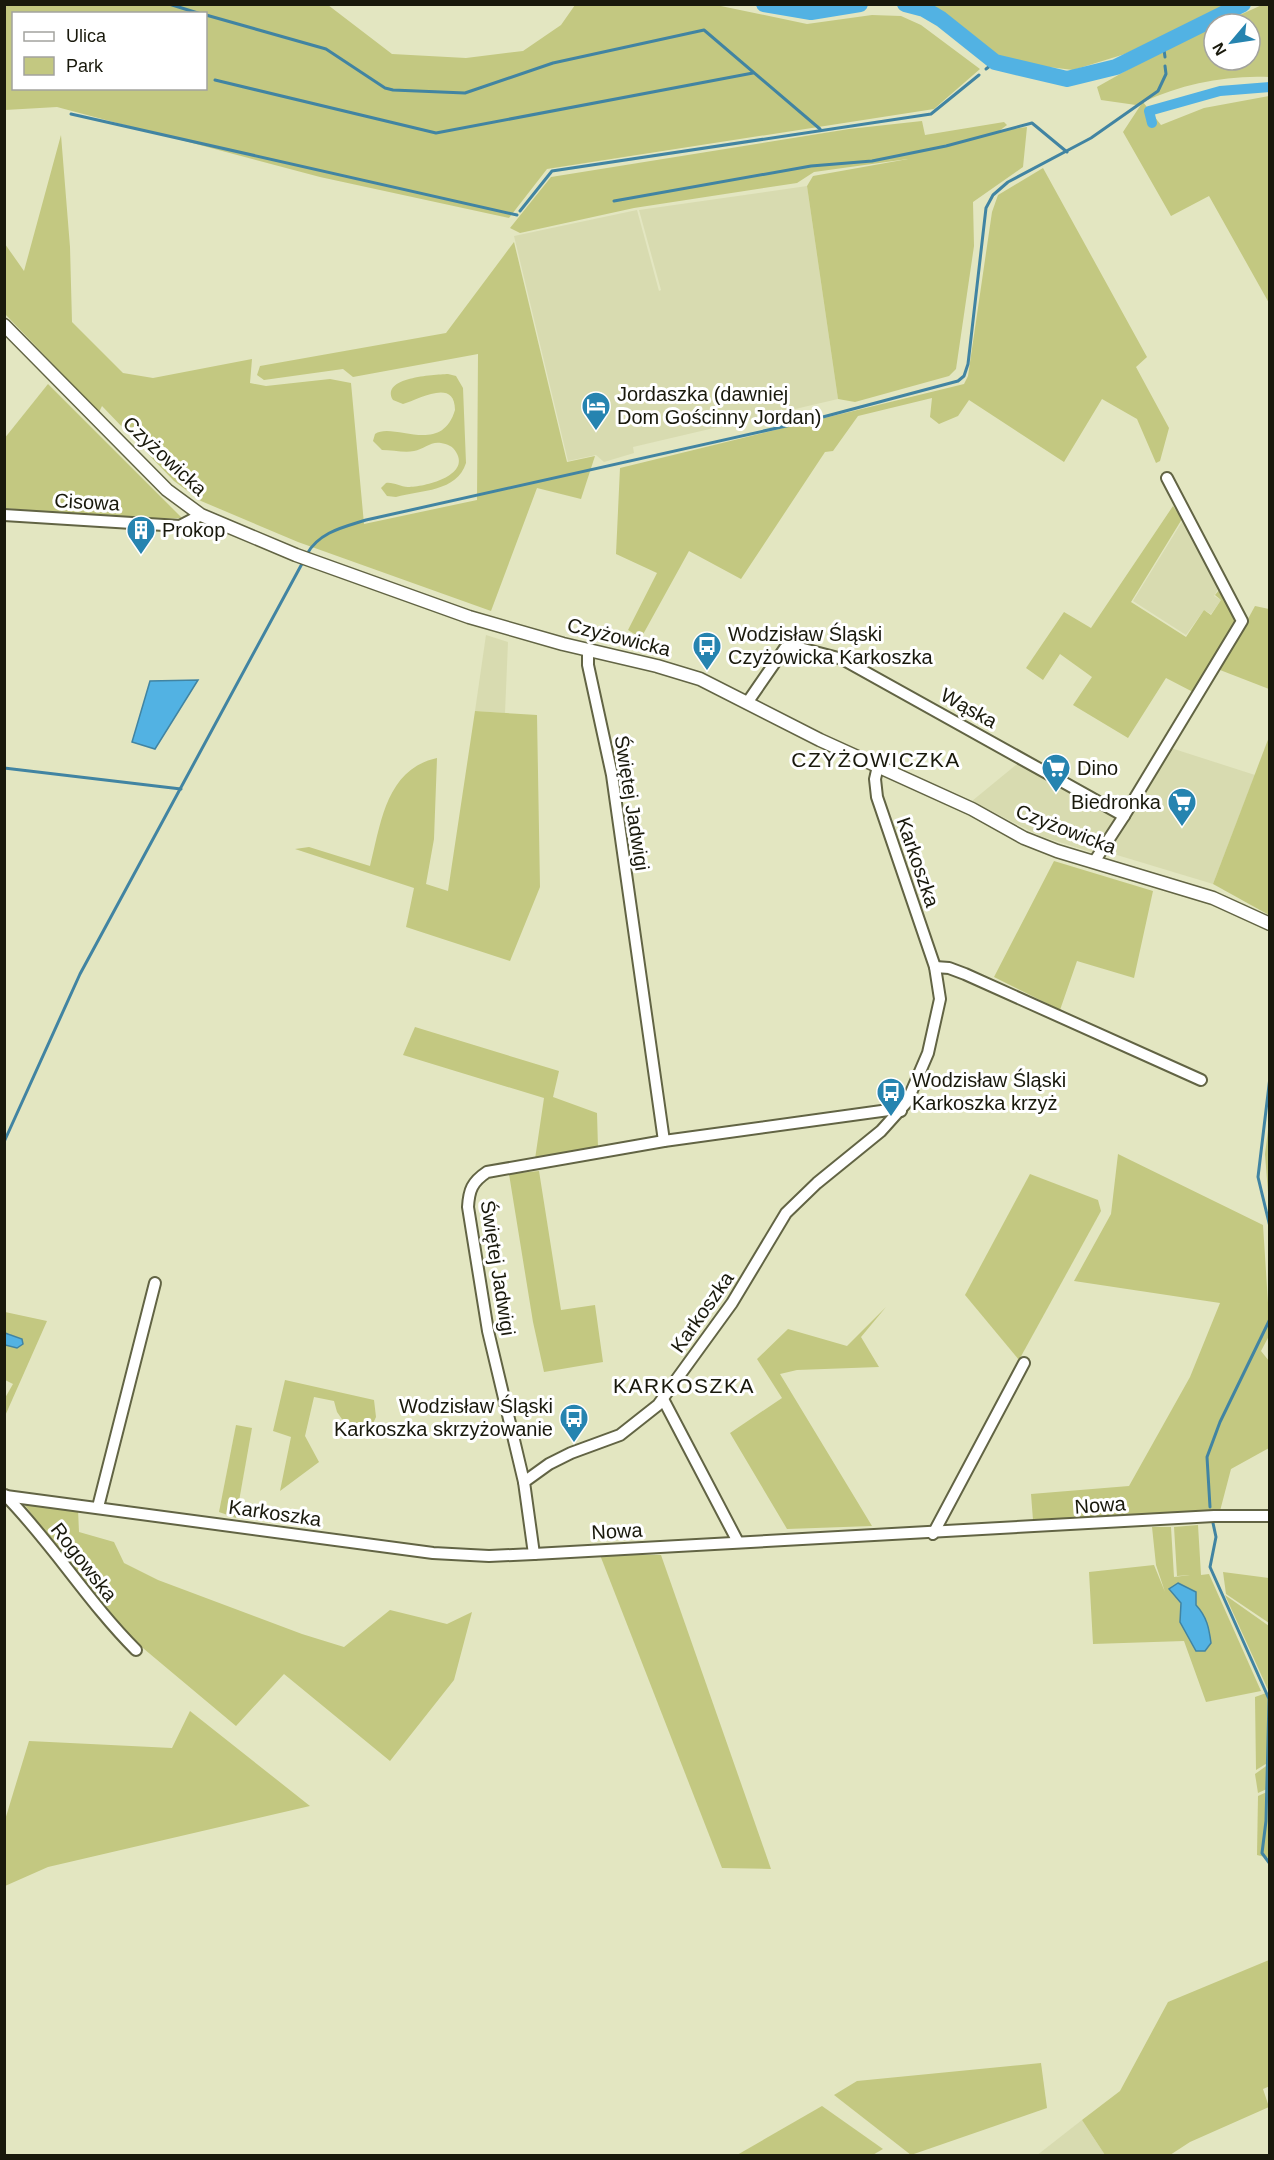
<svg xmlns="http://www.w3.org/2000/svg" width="1274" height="2160" font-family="Arial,sans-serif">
  <rect width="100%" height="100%" fill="#e3e6c1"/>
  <g fill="#d8dbb0">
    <polygon points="807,186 838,399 633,447 634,453 604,462 596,455 568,461 514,236 637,210 659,291 661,290 639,210"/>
    <polygon points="1183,520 1219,587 1214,596 1221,600 1211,614 1204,610 1186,635 1133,601"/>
    <polygon points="486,635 508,642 505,713 475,711"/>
    <polygon points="1171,748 1255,775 1213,884 1107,852"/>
    <polygon points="1022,760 1118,816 1101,847 1094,853 1040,836 972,801"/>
    <polygon points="1082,2120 1105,2155 1036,2156"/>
  </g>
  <g fill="#c3c881" fill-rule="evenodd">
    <path d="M9 4 328 5 392 54 466 58 523 51 561 25 575 5H716L807 24 872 15 901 16 921 25 980 69 934 109 547 169 509 218 320 177 57 107 5 110 4 8ZM14 14H206V88H14Z"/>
    <path d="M1264 4 1269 5V77C1226 75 1182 84 1143 102L1161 125 1204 108 1269 96V303L1209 196 1171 216 1123 132 1142 103 1136 105 1101 100 1097 87 1170 46 1214 27V60H1250V24H1220Z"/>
    <polygon points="933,5 1228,5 1125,54 1073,70 1001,61 984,50"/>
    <polygon points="922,121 925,135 1004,122 1007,125 999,131 1027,127 1023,167 973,202 974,246 956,369 949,376 855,402 838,399 807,186 813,176 908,159 814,172 797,183 634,208 520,233 510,228 551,177 849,129"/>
    <polygon points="61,135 70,247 72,322 123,373 153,378 252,359 250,383 266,386 330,379 351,383 364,524 477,500 478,354 353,377 343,369 264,380 257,375 260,366 446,333 514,242 567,462 595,456 581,499 537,488 491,611 298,542 201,501 174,481 102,406 99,412 5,314 5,244 24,271"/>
    <polygon points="1043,168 1147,357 1136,367 1169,428 1160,461 1156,463 1137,419 1102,399 1064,462 969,400 958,416 939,424 930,417 932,398 858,416 833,451 825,452 741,579 689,551 641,638 628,630 657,573 616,554 620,468 964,384 968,376 992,212 998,195"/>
    <path d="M448 374 456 376 463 388 466 463C457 492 421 490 396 497L387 496 381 488 386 483C394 482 400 487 408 487 424 487 471 476 456 452 453 446 447 444 441 443 431 441 424 449 414 451 405 453 392 450 382 450L373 441 375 434C393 421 441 457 455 410 455 377 418 400 403 404L393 400C380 377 433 375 448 374Z"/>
    <polygon points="48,384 182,518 128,520 5,508 4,439"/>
    <polygon points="1173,506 1182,519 1131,602 1186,637 1204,610 1211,615 1221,600 1215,595 1220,589 1236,620 1193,692 1166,678 1128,738 1073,705 1092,677 1060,654 1043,680 1026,668 1064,612 1091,628"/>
    <polygon points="1255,606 1269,609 1269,689 1220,670"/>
    <path d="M475 711 537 715 540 887 510 961 406 927 414 888 295 849 309 847 370 866C381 823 386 769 437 758L434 839 426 884 448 891Z"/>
    <polygon points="1269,737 1269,915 1213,884"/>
    <polygon points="1054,861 1153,891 1134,978 1077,961 1060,1010 994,977"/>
    <polygon points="415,1027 559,1071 553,1097 597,1113 598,1148 535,1159 544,1098 403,1055"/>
    <polygon points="1269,1122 1269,1206 1265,1154"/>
    <polygon points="1118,1154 1263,1225 1270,1334 1261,1351 1269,1361 1269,1448 1231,1469 1220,1511 1033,1520 1031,1494 1129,1486 1190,1377 1220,1303 1074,1281 1111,1214"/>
    <polygon points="539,1171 561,1310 595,1305 603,1362 544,1372 533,1322 509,1174"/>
    <polygon points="1030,1174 1098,1200 1101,1211 1019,1360 965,1295"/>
    <polygon points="886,1307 861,1337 879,1367 797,1370 780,1374 872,1526 787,1529 730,1433 782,1398 757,1359 788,1329 847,1346"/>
    <polygon points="5,1312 47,1321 5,1416 5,1398 13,1384 5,1380 5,1345 11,1334 5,1333"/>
    <polygon points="285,1380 374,1400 376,1417 369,1432 355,1438 337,1412 334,1401 314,1397 305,1436 319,1462 280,1491 291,1437 273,1431"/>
    <polygon points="236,1425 252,1428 236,1518 219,1512"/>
    <polygon points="24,1504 78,1509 79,1532 114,1542 124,1563 158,1580 302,1634 344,1647 390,1610 447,1624 472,1612 454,1680 390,1761 284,1674 236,1726 119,1628"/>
    <polygon points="1198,1525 1201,1575 1209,1574 1261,1691 1206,1702 1184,1641 1093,1644 1089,1572 1154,1565 1165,1592 1156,1565 1152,1527 1171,1527 1174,1577 1190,1575 1177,1576 1174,1527"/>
    <polygon points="600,1555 661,1555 771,1869 722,1868"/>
    <polygon points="1223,1572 1269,1578 1269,1623 1226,1594"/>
    <polygon points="1225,1595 1269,1626 1269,1762 1256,1770 1255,1697 1269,1692"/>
    <polygon points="190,1711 310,1806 48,1867 5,1886 5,1820 29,1741 172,1748"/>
    <polygon points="1269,1764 1269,1788 1258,1793 1255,1774"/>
    <polygon points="1269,1791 1270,1858 1269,1858 1257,1855 1258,1796"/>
    <polygon points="1269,1960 1270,2086 1263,2089 1269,2107 1190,2142 1170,2155 1105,2155 1082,2120 1120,2091 1168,2002"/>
    <polygon points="1041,2063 1047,2108 911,2155 834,2095 857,2081"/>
    <polygon points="822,2106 883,2149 871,2156 737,2155"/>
  </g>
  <g fill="#52b2e3" stroke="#4184a2" stroke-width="1.5">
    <polygon points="198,680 155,749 132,742 150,681"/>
    <polygon points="5,1333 22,1339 23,1344 17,1348 5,1345"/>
    <path d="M1178 1583 1196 1592V1605C1207 1617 1209 1628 1211 1643L1205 1651H1196L1180 1622 1181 1603 1169 1589Z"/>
  </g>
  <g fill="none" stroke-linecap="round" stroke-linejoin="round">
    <g stroke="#4184a2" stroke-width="3">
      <polyline points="169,4 201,14"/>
      <polyline points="206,15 326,49 385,88 393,90 465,93 553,63 704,30 820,129"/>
      <polyline points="1163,43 1165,57"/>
      <polyline points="986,69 995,62"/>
      <polyline points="215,80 436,133 753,73"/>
      <polyline points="71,114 517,215"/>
      <polyline points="614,201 811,166 872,161 946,146 1032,123 1067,152"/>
      <polyline points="520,211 552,171 931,114 979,75"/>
      <path d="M307 554C319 532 344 527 366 520L804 422 958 381 964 376 968 364 986 208 993 195 1008 182 1091 138 1158 91 1166 74 1165 66"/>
      <polyline points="4,768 181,789"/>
      <polyline points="1270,1077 1258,1177 1270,1227"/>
      <polyline points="4,1142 80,974 304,560"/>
      <polyline points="1210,1507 1207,1457 1220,1422 1270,1319"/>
      <polyline points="1213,1523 1216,1537 1210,1567 1269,1699 1266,1821 1262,1853 1270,1864"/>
    </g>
    <polyline stroke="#52b2e3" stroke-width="10" points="1152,123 1149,111 1220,91 1270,87"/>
    <g stroke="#52b2e3" stroke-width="16">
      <polyline points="764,4 811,12 860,4"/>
      <polyline points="905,4 924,9 941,19 995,62 1067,79 1116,67 1243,4"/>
    </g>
    <g stroke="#626444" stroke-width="14">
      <g id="minor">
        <polyline points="4,515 180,526 201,515"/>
        <polyline points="588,649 588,665 612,775 664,1141 896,1109 901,1111"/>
        <polyline points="747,703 785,648 792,646 842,659 1124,816 1094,862"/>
        <polyline points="1124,816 1242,621 1167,478"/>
        <polyline points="935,967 949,968 965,974 1201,1080"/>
        <polyline points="663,1399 738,1542"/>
        <path d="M524 1482 488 1331 468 1207C469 1190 472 1182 487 1172L664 1141"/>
        <path d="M5 1495C53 1544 88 1602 136 1650"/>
        <polyline points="6,1496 433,1553 489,1556 534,1554 524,1482 549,1464 571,1453 620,1435 658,1405 732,1303 786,1213 817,1183 881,1131 907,1102 928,1053 940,999 935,967 877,797 875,779 878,766"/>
        <polyline points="98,1507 155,1283"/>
        <polyline points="933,1534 1024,1363"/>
        <polyline points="534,1554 1214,1516 1270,1516"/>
      </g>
    </g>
    <g stroke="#626444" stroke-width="15">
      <polyline id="tertiary" points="4,325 167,490 201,515 296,555 469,617 563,644 657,666 700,679 820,740 972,809 1024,838 1057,851 1213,898 1270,924"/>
    </g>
    <use href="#minor" stroke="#fff" stroke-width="10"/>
    <use href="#tertiary" stroke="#fff" stroke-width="12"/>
  </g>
  <defs>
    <g id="hotel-pin" transform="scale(1.5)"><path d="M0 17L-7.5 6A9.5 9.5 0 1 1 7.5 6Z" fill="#2684b0" stroke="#fff"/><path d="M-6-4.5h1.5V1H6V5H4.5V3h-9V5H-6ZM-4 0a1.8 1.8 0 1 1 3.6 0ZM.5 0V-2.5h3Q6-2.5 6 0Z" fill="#fff"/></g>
    <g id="building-pin" transform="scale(1.5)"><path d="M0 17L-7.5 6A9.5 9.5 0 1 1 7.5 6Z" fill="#2684b0" stroke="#fff"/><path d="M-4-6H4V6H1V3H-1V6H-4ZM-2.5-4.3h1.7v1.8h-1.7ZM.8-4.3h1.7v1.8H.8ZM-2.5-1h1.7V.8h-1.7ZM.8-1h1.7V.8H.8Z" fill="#fff"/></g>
    <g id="bus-pin" transform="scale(1.5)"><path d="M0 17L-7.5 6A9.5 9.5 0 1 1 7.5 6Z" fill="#2684b0" stroke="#fff"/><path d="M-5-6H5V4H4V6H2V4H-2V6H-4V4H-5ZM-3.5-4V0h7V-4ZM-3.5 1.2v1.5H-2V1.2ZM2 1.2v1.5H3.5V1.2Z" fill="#fff"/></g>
    <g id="supermarket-pin" transform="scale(1.5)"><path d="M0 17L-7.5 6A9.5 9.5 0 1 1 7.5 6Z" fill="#2684b0" stroke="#fff"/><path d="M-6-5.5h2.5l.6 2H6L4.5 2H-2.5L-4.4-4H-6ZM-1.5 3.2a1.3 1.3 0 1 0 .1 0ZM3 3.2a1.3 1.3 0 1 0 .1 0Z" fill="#fff"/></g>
  </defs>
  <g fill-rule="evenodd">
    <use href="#hotel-pin" x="596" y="406"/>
    <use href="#building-pin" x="141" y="530"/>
    <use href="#bus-pin" x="707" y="646"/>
    <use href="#supermarket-pin" x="1056" y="768"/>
    <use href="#supermarket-pin" x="1182" y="802"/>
    <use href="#bus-pin" x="891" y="1092"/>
    <use href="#bus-pin" x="574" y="1418"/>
  </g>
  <g text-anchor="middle" stroke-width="6" stroke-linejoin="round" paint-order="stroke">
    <g font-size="20" fill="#19190c" stroke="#fff" text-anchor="start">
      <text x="617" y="401">Jordaszka (dawniej<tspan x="617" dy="23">Dom Gościnny Jordan)</tspan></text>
      <text x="162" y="537">Prokop</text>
      <text x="728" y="641">Wodzisław Śląski<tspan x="728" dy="23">Czyżowicka Karkoszka</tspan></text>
      <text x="1077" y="775">Dino</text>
      <text x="1161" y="809" text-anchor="end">Biedronka</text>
      <text x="912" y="1087">Wodzisław Śląski<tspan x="912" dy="23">Karkoszka krzyż</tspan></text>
      <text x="553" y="1413" text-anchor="end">Wodzisław Śląski<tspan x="553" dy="23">Karkoszka skrzyżowanie</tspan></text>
    </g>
    <g font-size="20" fill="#19190c" stroke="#fff">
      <text transform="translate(165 456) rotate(43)" y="7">Czyżowicka</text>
      <text transform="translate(87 502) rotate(3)" y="7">Cisowa</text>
      <text transform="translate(619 637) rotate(14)" y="7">Czyżowicka</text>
      <text transform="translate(969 708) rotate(29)" y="7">Wąska</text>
      <text transform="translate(632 803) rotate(81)" y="7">Świętej Jadwigi</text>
      <text transform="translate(1066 829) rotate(21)" y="7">Czyżowicka</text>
      <text transform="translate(918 862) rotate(71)" y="7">Karkoszka</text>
      <text transform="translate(498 1268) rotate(81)" y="7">Świętej Jadwigi</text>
      <text transform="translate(702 1312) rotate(-55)" y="7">Karkoszka</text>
      <text transform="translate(1100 1505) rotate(-4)" y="7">Nowa</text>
      <text transform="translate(275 1513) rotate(8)" y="7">Karkoszka</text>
      <text transform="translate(617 1531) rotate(-3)" y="7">Nowa</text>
      <text transform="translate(84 1562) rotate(52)" y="7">Rogowska</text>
    </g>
    <g font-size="21" letter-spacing="1.5" fill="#19190c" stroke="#fff">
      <text x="876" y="767">CZYŻOWICZKA</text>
      <text x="684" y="1393">KARKOSZKA</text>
    </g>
  </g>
  <rect width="1274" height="2160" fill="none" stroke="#19190c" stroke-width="12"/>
  <rect x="12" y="12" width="195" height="78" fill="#ffffff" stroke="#a3a39e" stroke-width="1.5"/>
  <rect x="24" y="32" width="30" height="9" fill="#ffffff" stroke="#a3a39e" stroke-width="1.5"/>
  <text x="66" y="42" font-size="18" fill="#19190c">Ulica</text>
  <rect x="24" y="57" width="30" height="18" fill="#c3c881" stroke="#a3a39e" stroke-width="1.5"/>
  <text x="66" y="72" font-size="18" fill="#19190c">Park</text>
  <g transform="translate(1232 42) rotate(241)"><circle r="28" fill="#ffffff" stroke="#a3a39e" stroke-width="1.5"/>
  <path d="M0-4.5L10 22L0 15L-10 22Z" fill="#2684b0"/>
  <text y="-9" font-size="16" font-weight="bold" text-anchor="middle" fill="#19190c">N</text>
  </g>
</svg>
